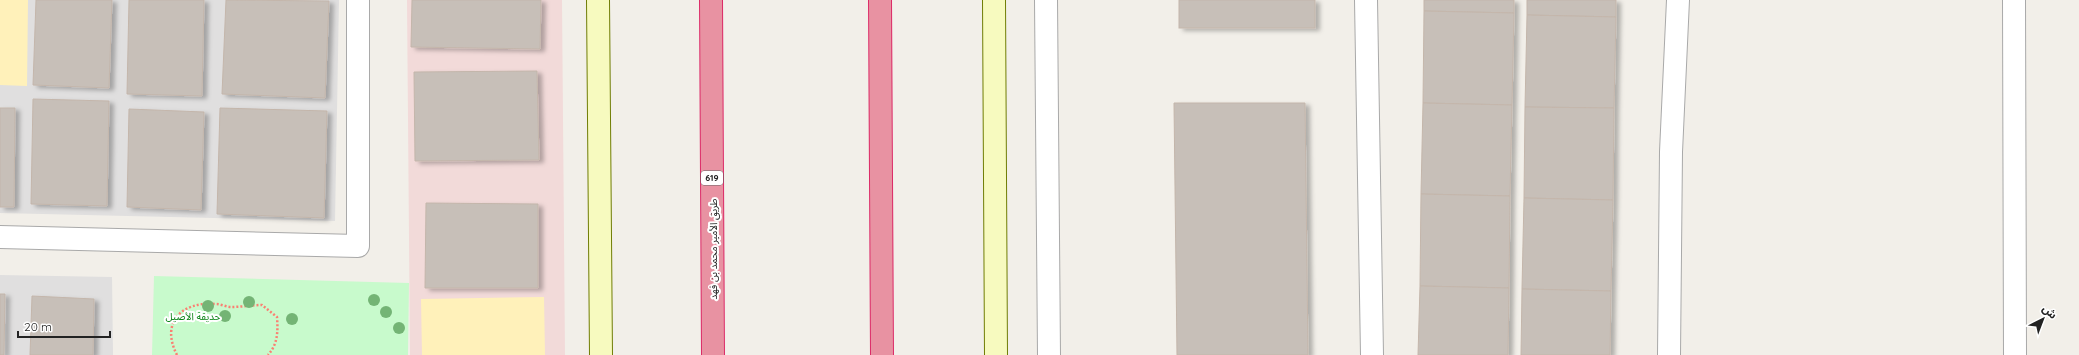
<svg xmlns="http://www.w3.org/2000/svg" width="2079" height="355" font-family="Quicksand,'Noto Sans Arabic',sans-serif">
  <defs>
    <filter id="shadow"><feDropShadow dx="4.5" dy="2.5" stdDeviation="2" flood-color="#0004"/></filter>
  </defs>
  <rect width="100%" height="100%" fill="#f2efe9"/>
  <g fill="#e0dfdf">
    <polygon points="0,0 339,0 335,221 0,213"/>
    <polygon points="0,275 112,277 113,355 0,355"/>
  </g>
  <polygon fill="#f2dad9" points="407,0 562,0 565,355 410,355"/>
  <g fill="#fff1ba">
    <polygon points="0,0 28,0 27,86 0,85"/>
    <polygon points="544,297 545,355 422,355 421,299"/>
  </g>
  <polygon fill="#c8facc" points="154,276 409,283 408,355 152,355"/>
  <g fill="#c7bfb8" stroke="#c4b6ab" filter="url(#shadow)">
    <polygon points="36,0 112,0 109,88 33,85"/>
    <polygon points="129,0 204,0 202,96 127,94"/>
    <polygon points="226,0 329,1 325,98 222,94"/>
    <polygon points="412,0 541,0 540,49 411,47"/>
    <rect x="1179" y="0" width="136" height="28"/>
    <polygon points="1424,0 1514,0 1514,13 1424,11"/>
    <polygon points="1527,0 1616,0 1616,17 1527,15"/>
    <polygon points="1424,11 1514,13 1512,105 1423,103"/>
    <polygon points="1527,15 1616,17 1614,108 1525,107"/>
    <polygon points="537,71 539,160 415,161 414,72"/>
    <polygon points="33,99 109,101 107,206 31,204"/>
    <polygon points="1174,103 1305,103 1308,355 1177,355"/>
    <polygon points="1423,103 1512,105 1510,196 1421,194"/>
    <polygon points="1525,107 1614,108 1613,200 1524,198"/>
    <polygon points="0,108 15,108 14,207 0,207"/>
    <polygon points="220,108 327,111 324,218 217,214"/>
    <polygon points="129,109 204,112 201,210 127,207"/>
    <polygon points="1421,194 1510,196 1509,288 1420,286"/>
    <polygon points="1524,198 1613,200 1611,291 1522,289"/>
    <polygon points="426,203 538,204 538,288 425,288"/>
    <polygon points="1420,286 1509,288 1508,355 1418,355"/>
    <polygon points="1522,289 1611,291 1610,355 1521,355"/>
    <polygon points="0,294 5,294 4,355 0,355"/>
    <polygon points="32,296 94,299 93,355 30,355"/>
  </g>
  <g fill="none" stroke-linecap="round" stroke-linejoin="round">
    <g stroke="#a9a9a9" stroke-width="24">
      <g id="street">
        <polyline points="1046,0 1049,355"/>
        <polyline points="1366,0 1372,355"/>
        <polyline points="2014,0 2015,355"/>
        <polyline points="0,237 358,246 358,0"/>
        <polyline points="1669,355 1671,152 1678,0"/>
      </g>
    </g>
    <g stroke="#707d05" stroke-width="24">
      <g id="secondary">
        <polyline points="598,0 601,355"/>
        <polyline points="994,0 996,355"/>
      </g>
    </g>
    <g stroke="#dc2a67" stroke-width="24">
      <g id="highway">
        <polyline points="711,0 713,355"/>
        <polyline points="880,0 882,355"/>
      </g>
    </g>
    <path stroke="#fa8072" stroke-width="2.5" stroke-dasharray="2 2" stroke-linecap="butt" d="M177 355C160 322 182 301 216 304 221 304 226 307 231 307 241 307 252 305 262 305L277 317C278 331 278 344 268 355"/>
    <use href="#street" stroke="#fff" stroke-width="22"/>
    <use href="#secondary" stroke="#f7fabf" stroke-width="22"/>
    <use href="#highway" stroke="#e892a2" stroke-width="22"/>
  </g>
  <g fill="#74b475">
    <circle cx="374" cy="300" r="6"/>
    <circle cx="249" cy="302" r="6"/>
    <circle cx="208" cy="306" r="6"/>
    <circle cx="386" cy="312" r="6"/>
    <circle cx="225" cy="316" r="6"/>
    <circle cx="292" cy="319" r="6"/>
    <circle cx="399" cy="328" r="6"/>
  </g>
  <g text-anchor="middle" stroke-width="4" stroke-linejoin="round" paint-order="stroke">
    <rect fill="#fff" stroke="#646464" stroke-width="1" x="701" y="171" width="22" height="14" rx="3"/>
    <g font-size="9" font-weight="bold" fill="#222">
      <text x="712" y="181">619</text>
    </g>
    <g font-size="10" fill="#222" stroke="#fff">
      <text transform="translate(713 249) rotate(-90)" y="4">طريق الأمير محمد بن فهد</text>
    </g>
    <g font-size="10" fill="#0c8416" stroke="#fff">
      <text x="193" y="320">حديقة الأصيل</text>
    </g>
  </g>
  <g transform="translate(2043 319) rotate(42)" stroke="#ffffff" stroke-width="3" paint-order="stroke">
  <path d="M0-3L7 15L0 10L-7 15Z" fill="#222222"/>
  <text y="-6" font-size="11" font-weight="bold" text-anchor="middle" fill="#222222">ش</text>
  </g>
  <path d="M18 331v6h92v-6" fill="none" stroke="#222222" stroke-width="2"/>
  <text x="24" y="331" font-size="12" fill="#222222" stroke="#ffffff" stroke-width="3" paint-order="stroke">20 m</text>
</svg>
